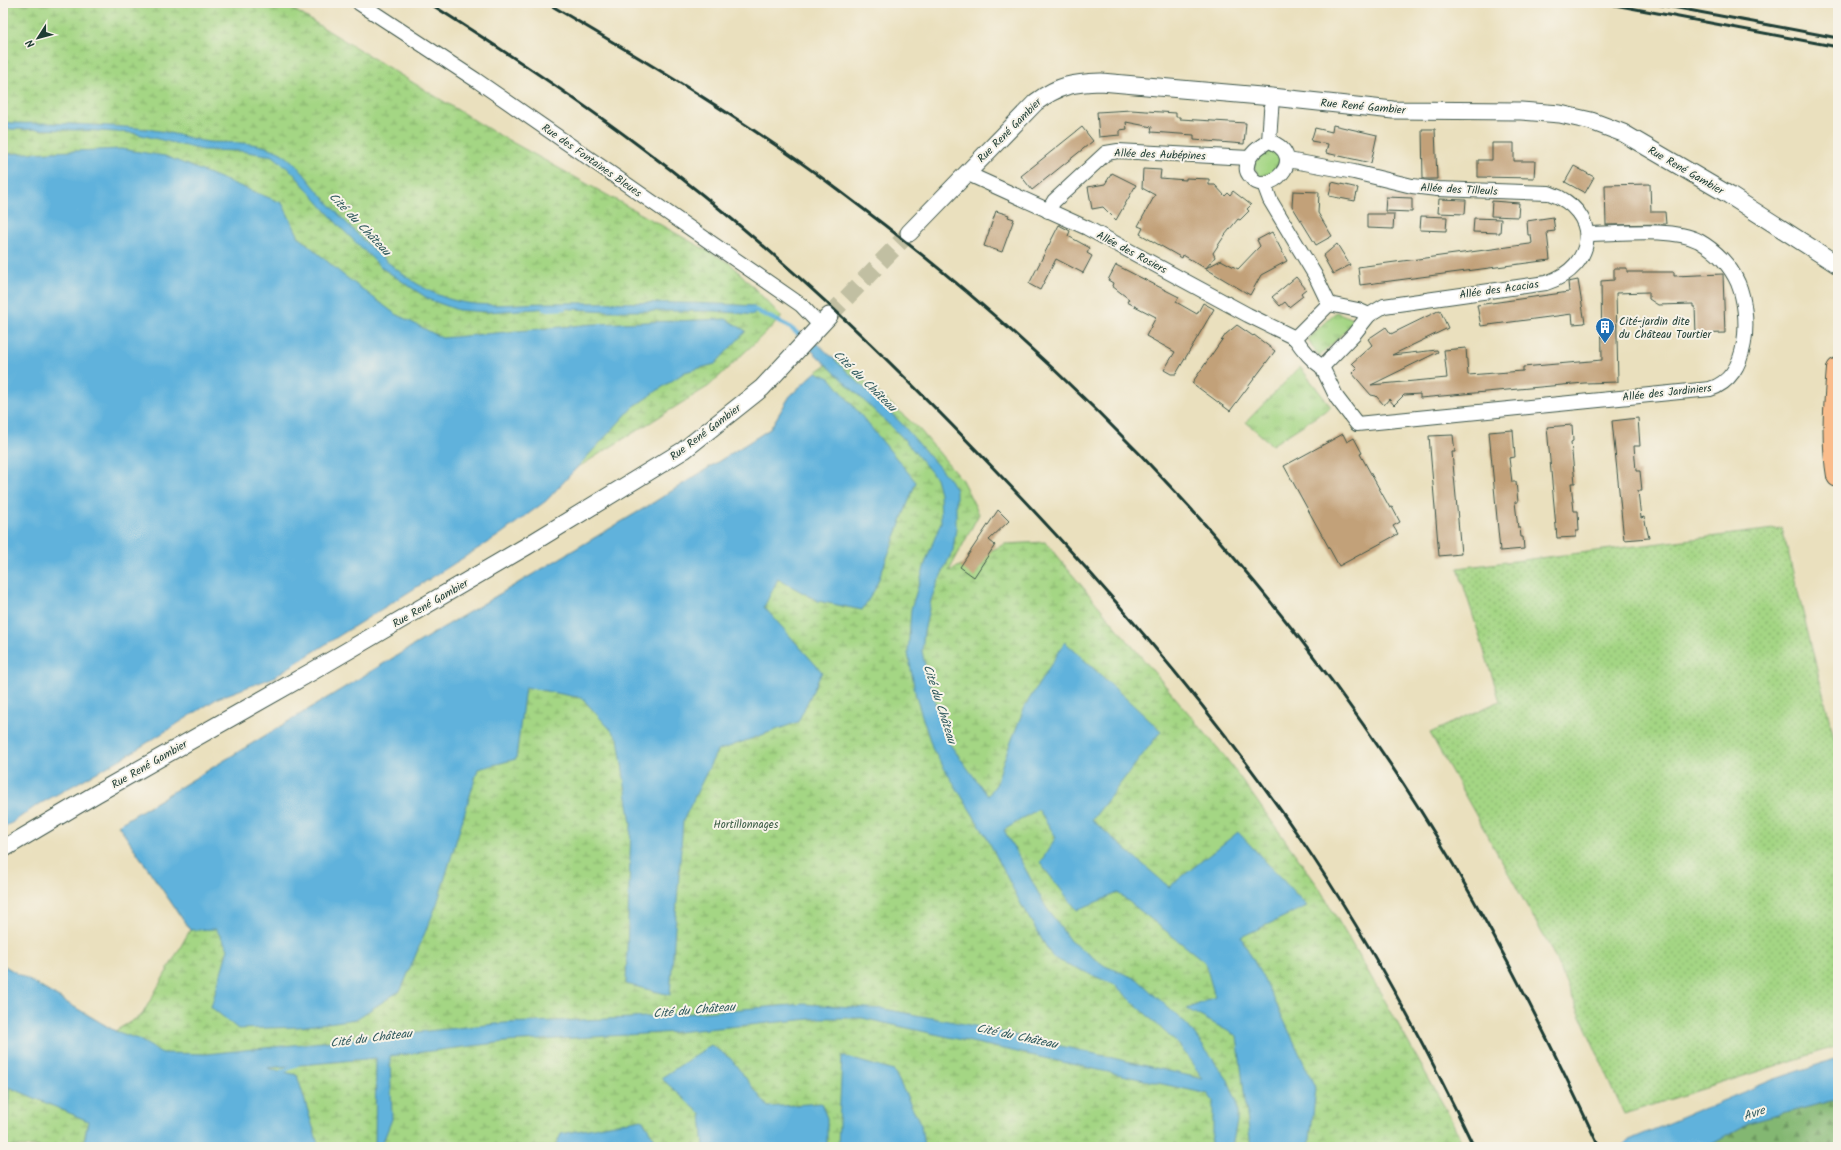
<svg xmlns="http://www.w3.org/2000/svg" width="1841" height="1150" font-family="Kalam,sans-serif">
  <defs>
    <pattern id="grass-tufts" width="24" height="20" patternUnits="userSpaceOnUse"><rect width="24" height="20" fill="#a4d684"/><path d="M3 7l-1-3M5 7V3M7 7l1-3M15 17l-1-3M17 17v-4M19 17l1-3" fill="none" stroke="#85af6d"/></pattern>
    <pattern id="forest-firs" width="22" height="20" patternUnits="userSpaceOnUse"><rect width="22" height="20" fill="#83b772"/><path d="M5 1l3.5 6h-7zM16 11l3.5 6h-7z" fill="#6b965e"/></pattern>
    <pattern id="wetland-marsh" width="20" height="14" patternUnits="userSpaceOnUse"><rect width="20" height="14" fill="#a4d684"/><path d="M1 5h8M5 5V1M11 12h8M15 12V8" fill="none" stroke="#85af6d"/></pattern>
    <pattern id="park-dots" width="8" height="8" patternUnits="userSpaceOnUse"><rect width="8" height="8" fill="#a4d684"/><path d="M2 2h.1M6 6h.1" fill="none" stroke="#85af6d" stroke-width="1.8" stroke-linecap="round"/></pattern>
  </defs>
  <rect width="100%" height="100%" fill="#f7f3e8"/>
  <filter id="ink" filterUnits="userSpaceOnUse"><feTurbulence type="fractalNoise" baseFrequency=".025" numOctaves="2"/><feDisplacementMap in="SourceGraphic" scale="8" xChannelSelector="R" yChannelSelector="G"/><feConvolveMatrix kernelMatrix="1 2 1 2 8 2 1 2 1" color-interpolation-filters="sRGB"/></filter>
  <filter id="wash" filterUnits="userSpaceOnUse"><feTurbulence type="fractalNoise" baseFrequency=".012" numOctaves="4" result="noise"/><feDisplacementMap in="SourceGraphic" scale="16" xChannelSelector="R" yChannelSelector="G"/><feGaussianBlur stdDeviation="0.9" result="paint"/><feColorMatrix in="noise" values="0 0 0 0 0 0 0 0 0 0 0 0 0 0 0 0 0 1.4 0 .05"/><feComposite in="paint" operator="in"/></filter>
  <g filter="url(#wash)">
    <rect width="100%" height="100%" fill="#eae0be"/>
    <g fill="url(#grass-tufts)" stroke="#628a5c">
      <path d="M1268 148 1277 150 1283 162 1273 172 1260 177C1248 163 1258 158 1268 148Z"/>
      <polygon points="1336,312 1356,320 1320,356 1312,347 1308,338"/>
      <polygon points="1300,367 1331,407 1272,445 1246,422"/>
    </g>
    <polygon fill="url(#forest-firs)" stroke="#517a53" points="1838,1099 1838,1147 1705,1147 1748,1123"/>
    <g fill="url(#wetland-marsh)" stroke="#628a5c">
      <polygon points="3,3 283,3 492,131 731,264 782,317 709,386 3,824"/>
      <polygon points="838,357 920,430 962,480 979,514 949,571 1005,544 1045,542 1226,758 1318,886 1380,992 1449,1115 1464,1147 3,1147 3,965 115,1031 142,1015 190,930 118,825 439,630 648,506 770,429 790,396 816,372"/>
    </g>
    <polygon fill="url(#park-dots)" stroke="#628a5c" points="1782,528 1838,754 1838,1046 1624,1114 1551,949 1430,733 1500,701 1458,568"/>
    <g fill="#61b2dc" stroke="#407888">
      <path d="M3 122C18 124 33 123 48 123 74 124 99 125 125 127 141 128 158 130 174 134 185 136 198 141 209 142 233 143 259 141 281 153 298 163 310 183 323 197 355 233 402 284 449 299 482 309 516 303 550 303 618 303 686 301 754 306V315L716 311H608L554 308 487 312 458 310 430 300 382 268 341 228 293 173 273 156 240 151 202 150 133 133 80 130 3 129Z"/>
      <polygon points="121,149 165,156 282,203 299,237 342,274 394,313 442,338 593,324 726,319 746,331 715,364 685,372 633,407 546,501 498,536 272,678 218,698 128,755 36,806 3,829 3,154"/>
      <polygon points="817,343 901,423 950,480 956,490 956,528 953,550 936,586 931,600 924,632 922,651 927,675 946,739 988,796 997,783 1002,765 1025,706 1065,642 1161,731 1092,820 1169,887 1238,832 1307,906 1241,937 1273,997 1316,1089 1309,1147 1251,1147 1237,1036 1187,1009 1215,997 1205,962 1118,893 1077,910 1040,863 1056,837 1038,809 1004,830 1046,907 1070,941 1105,966 1137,979 1188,1026 1228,1080 1237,1102 1237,1121 1232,1147 1210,1147 1213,1130 1213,1101 1208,1094 862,1018 820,1018 677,1032 505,1042 390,1056 392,1119 383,1142 383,1147 375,1147 376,1058 268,1068 297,1075 319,1147 83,1147 88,1121 9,1087 7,1147 3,1147 3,965 115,1031 138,1039 162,1053 206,1054 505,1023 632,1018 804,1004 884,1009 975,1026 1203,1079 1180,1046 1115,985 1053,958 1022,906 986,836 933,750 916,697 908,653 911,609 927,558 941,522 940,493 936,478 903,438 811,350 810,349"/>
      <polygon points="816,372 830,378 916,482 875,589 862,610 818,601 778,579 764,607 822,672 798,722 717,751 683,821 670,995 626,984 631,824 618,738 582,698 525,687 516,759 478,769 437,904 401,990 356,1019 299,1027 238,1029 211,1007 228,949 216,929 190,930 118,825 439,630 648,506 770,429 790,396"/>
      <polygon points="711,1045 731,1059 768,1107 821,1103 827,1118 827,1147 704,1147 701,1114 661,1078"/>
      <polygon points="842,1056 894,1071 921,1125 924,1147 838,1147"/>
      <polygon points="1838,1058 1838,1099 1748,1123 1705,1147 1622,1147 1629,1140 1772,1080"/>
      <polygon points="642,1119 660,1147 555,1147 561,1134"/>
    </g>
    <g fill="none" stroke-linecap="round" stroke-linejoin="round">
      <g stroke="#61b2dc" stroke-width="4.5">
        <polyline points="544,309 564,308"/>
        <polyline points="749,309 755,310 788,326 801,336"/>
        <polyline points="278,1074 300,1062"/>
      </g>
    </g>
    <g id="blocks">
      <g fill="#c2a179">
        <polygon points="1131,110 1176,113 1176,117 1180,117 1180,119 1246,123 1244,144 1194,140 1194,135 1151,132 1152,127 1126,122 1127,129 1120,130 1120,135 1099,137 1097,112"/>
        <polygon points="1333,125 1377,135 1371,163 1326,153 1328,144 1311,141 1315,128 1332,132"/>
        <polygon points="1082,127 1093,141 1032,190 1021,176"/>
        <polygon points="1422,129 1435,129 1437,179 1423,179"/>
        <polygon points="1492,143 1514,143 1514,161 1535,161 1534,178 1478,177 1478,160 1492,160"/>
        <polygon points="1574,166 1594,177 1585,193 1565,182"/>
        <polygon points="1143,169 1161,170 1160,178 1186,180 1186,178 1209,179 1209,185 1215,185 1225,196 1228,193 1230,195 1233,191 1251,205 1247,209 1249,211 1240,220 1238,219 1225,235 1213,253 1215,257 1206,268 1221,260 1238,269 1260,246 1257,240 1272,232 1287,261 1261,275 1250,295 1183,255 1182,258 1140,234 1143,228 1138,226 1155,195 1142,188"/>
        <polygon points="1112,173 1136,185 1116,220 1103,207 1092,209 1088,187 1105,184"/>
        <polygon points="1332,182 1358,188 1355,201 1329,196"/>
        <polygon points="1650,184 1651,212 1665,212 1666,224 1606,225 1605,185"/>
        <polygon points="1293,191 1319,192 1318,213 1332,236 1316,245 1292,206"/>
        <polygon points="1386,197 1412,198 1412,212 1385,211"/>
        <polygon points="1439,199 1466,200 1465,214 1438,213"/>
        <polygon points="1492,201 1519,203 1518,217 1491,216"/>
        <polygon points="996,211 1009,215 1008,217 1014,219 1002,252 984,246"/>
        <polygon points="1367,214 1394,214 1393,229 1367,228"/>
        <polygon points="1421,216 1447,217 1446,231 1420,230"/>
        <polygon points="1553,217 1555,231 1547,232 1550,260 1360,285 1358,267 1530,244 1532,243 1531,235 1528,235 1527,221"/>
        <polygon points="1474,218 1501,219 1500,233 1473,232"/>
        <polygon points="1059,225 1070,231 1068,236 1090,248 1087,253 1092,256 1083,273 1056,259 1040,290 1029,284"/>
        <polygon points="1337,244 1350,265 1333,274 1323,256"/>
        <polygon points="1116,265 1179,297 1176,302 1197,314 1203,303 1214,309 1176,374 1171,374 1164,370 1175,352 1146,336 1156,317 1127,302 1129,299 1112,286 1113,283 1108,280"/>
        <polygon points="1614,268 1627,268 1627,272 1674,272 1674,276 1723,274 1725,333 1696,334 1695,307 1693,307 1693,304 1658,305 1649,299 1649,292 1616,293 1618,382 1584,383 1420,398 1420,394 1404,395 1394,405 1389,399 1384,405 1376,396 1371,395 1352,373 1357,368 1352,363 1372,345 1368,339 1386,327 1391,334 1440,310 1448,328 1392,355 1437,350 1438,352 1371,385 1447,378 1444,350 1466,348 1468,375 1523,371 1523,367 1602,360 1601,281 1614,280"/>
        <polygon points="1296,277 1306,289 1301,293 1303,296 1289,307 1285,302 1280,306 1272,297"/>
        <polygon points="1578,280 1585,323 1573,324 1572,314 1481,326 1477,305 1569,292 1568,282"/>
        <polygon points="1237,325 1253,336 1254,335 1275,351 1230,411 1192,383 1226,334"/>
        <polygon points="1638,418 1640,446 1634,446 1636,471 1640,471 1642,491 1638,491 1641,518 1644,517 1649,538 1624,540 1612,421"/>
        <polygon points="1572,425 1573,441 1571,442 1575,483 1571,483 1574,511 1578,511 1579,531 1576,531 1576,537 1557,538 1547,427"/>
        <polygon points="1513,430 1515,457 1509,458 1512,482 1516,482 1518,502 1515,502 1518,528 1520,528 1521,537 1523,537 1524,549 1500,551 1489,432"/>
        <polygon points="1343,434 1347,442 1354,438 1362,453 1360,454 1390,508 1392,507 1400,522 1393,526 1398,534 1339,566 1284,466"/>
        <polygon points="1453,435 1455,452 1452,452 1461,554 1439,556 1429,436"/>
        <polygon points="998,510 1009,521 989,540 995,545 974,577 960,567"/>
      </g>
    </g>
  </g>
  <g filter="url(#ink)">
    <use href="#blocks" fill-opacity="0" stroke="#3d5549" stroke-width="1"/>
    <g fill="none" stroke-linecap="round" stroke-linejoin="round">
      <polyline stroke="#c1bfa2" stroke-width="17" stroke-dasharray="17 8" stroke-linecap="butt" points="829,316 909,233"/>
      <g stroke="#3d5549" stroke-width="16">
        <g id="minor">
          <polyline points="359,3 476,80 801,305 820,325"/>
          <path d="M1269 141C1312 157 1266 199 1251 177 1248 174 1246 170 1247 166 1248 154 1260 146 1269 141Z"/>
          <polyline points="1269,141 1272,97"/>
          <path d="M1288 160 1354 172 1412 186 1437 189 1549 193C1601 211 1598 266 1546 283L1384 306 1369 315"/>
          <polyline points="966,173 1087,228 1248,315 1295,338"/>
          <polyline points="1264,184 1270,200 1315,275 1329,304"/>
          <polyline points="1048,211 1054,201 1106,153 1118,151 1249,158"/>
          <path d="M1329 304 1358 310 1369 315 1354 334 1322 367C1310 359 1303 350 1295 338Z"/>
          <path d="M1322 367 1337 398 1357 424 1710 389C1750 377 1751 315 1738 283 1730 265 1715 250 1699 241 1672 227 1618 234 1587 234"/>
        </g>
      </g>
      <g stroke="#3d5549" stroke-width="19">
        <g id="tertiary">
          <path d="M909 233 1036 102C1059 85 1073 83 1101 82L1272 97 1393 110 1521 111 1560 114 1591 121 1623 133 1729 195 1838 265"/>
          <polyline points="3,849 96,794 313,671 527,546 684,450 762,388 829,316"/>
        </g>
      </g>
      <g stroke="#3d5549" stroke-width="24">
        <path id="primary" d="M1838 369C1835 405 1832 440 1838 476"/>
      </g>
      <use href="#minor" stroke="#fff" stroke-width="14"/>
      <use href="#tertiary" stroke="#fff" stroke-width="17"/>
      <use href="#primary" stroke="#fabc8b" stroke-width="22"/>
      <g stroke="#1f3d34" stroke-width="3">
        <path d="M429 3C500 48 570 94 638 145 769 242 887 356 999 474 1108 588 1211 708 1300 838 1367 936 1423 1040 1474 1147"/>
        <path d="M547 3C647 62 748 122 841 192 1086 374 1298 601 1453 864 1507 956 1554 1050 1599 1147"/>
        <polyline points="1604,3 1838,47"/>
        <polyline points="1651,3 1838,38"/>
      </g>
    </g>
  </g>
  <defs>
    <g id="building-pin" transform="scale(1)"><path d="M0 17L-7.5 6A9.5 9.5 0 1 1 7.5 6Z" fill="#1f6fb2" stroke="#f7f3e8"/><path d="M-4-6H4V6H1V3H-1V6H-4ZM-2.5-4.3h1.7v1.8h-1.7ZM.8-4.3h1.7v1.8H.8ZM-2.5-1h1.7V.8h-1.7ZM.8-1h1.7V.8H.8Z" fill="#fff"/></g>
  </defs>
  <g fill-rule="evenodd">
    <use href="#building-pin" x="1605" y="327"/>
  </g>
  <g text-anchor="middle" stroke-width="4" stroke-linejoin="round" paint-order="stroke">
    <g font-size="11" fill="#1f3d34" stroke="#f7f3e8">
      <text transform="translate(1363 106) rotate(5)" y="4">Rue René Gambier</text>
      <text transform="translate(1009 130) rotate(-45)" y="4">Rue René Gambier</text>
      <text transform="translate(1160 154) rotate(2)" y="4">Allée des Aubépines</text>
      <text transform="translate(592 160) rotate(35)" y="4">Rue des Fontaines Bleues</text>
      <text transform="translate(1686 170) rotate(30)" y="4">Rue René Gambier</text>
      <text transform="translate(1459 189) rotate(3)" y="4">Allée des Tilleuls</text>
      <text transform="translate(1132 252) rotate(28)" y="4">Allée des Rosiers</text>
      <text transform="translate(1499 289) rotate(-8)" y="4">Allée des Acacias</text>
      <text transform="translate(1667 392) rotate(-6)" y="4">Allée des Jardiniers</text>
      <text transform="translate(705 432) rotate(-37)" y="4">Rue René Gambier</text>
      <text transform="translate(430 603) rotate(-30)" y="4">Rue René Gambier</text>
      <text transform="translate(149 764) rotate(-30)" y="4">Rue René Gambier</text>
    </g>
    <g font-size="11" fill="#1f3d34" stroke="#f7f3e8" text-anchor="start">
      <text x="1619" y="325">Cité-jardin dite<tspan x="1619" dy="13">du Château Tourtier</tspan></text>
    </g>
    <g font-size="11" fill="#3a5c44" stroke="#f7f3e8">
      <text x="746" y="828">Hortillonnages</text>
    </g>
    <g font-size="12" font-style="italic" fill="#305a5e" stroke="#f7f3e8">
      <text transform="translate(360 224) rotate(46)" y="4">Cité du Château</text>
      <text transform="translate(865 381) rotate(44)" y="4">Cité du Château</text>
      <text transform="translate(940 704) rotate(72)" y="4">Cité du Château</text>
      <text transform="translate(694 1010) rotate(-5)" y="4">Cité du Château</text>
      <text transform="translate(1017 1036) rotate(12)" y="4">Cité du Château</text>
      <text transform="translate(371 1038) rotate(-7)" y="4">Cité du Château</text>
      <text transform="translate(1754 1113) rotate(-19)" y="4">Avre</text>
    </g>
  </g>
  <rect width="1841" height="1150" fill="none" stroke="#f7f3e8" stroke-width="16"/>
  <g transform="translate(38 38) rotate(234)" stroke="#f7f3e8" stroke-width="3" paint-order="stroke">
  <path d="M0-3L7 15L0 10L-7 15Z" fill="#1f3d34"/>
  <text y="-6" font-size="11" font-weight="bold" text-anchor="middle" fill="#1f3d34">N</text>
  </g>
</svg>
